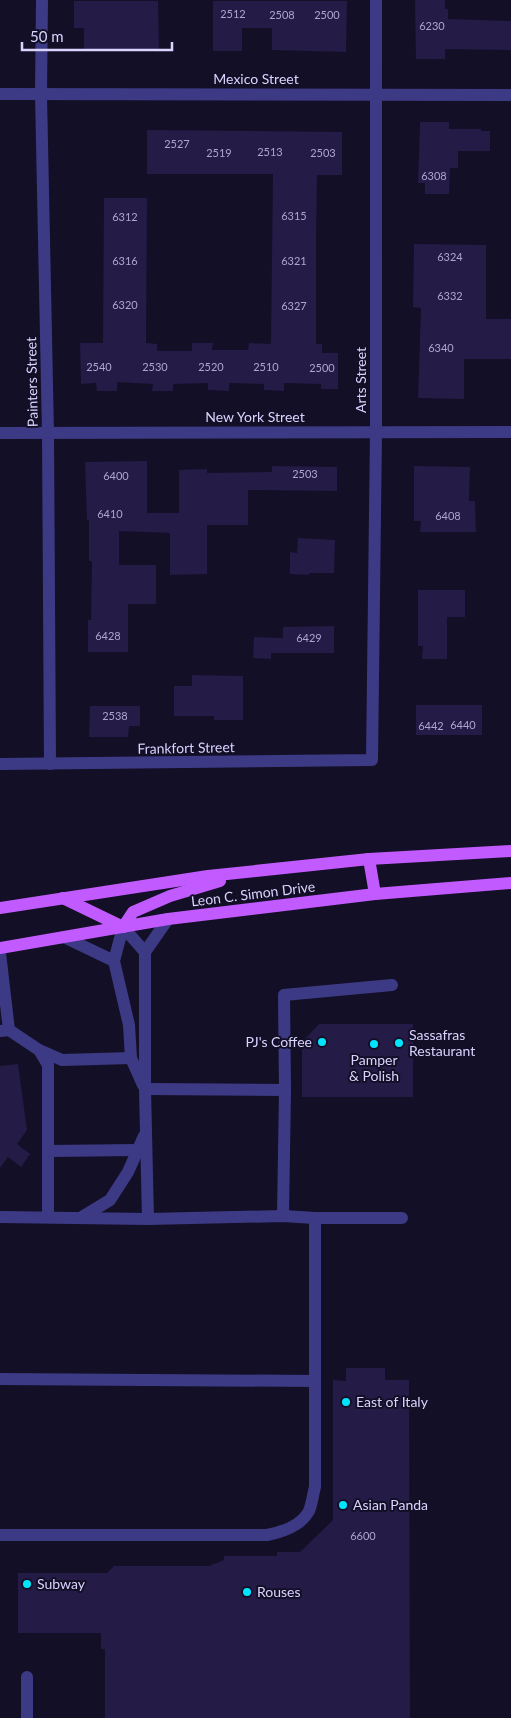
<svg xmlns="http://www.w3.org/2000/svg" width="511" height="1718" font-family="Lato,sans-serif">
  <rect width="100%" height="100%" fill="#130f26"/>
  <g fill="#241b47">
    <polygon points="415,0 445,0 445,9 448,9 448,19 511,21 511,50 445,49 445,59 416,59"/>
    <polygon points="74,1 158,1 159,50 84,51 84,28 74,28"/>
    <polygon points="213,1 347,1 346,52 272,50 272,28 242,28 242,51 213,51"/>
    <polygon points="420,122 449,122 449,129 481,129 481,131 490,131 490,151 458,151 458,168 450,168 449,194 425,194 425,183 418,183"/>
    <polygon points="147,130 342,132 342,175 317,175 316,242 316,344 322,344 322,353 338,353 338,389 321,389 321,384 284,383 284,391 264,390 264,384 229,383 229,391 208,390 208,383 173,384 173,391 152,391 153,384 117,382 117,391 97,391 96,383 81,384 80,343 103,343 104,198 147,198 146,343 157,344 157,351 192,351 192,343 213,343 212,350 248,350 249,343 271,344 273,174 147,174"/>
    <polygon points="414,244 486,245 486,319 511,319 511,359 464,359 464,399 418,398 421,308 413,307"/>
    <polygon points="147,461 147,513 179,513 179,470 207,469 207,473 272,472 272,466 337,467 337,491 248,490 248,525 207,525 207,574 170,575 170,533 119,531 119,565 156,565 156,604 128,604 128,652 88,652 88,620 91,620 92,561 89,561 89,520 87,520 85,462"/>
    <polygon points="414,466 470,467 469,501 475,501 476,532 420,532 421,521 414,521"/>
    <polygon points="298,538 335,540 334,573 309,573 309,575 290,574 290,552 297,553"/>
    <polygon points="418,590 465,590 465,617 447,617 447,659 422,659 423,646 418,646"/>
    <polygon points="334,626 334,653 271,653 271,659 253,658 254,637 283,638 283,627"/>
    <polygon points="192,675 243,676 243,720 214,720 214,716 174,716 174,686 192,686"/>
    <rect x="416" y="705" width="66" height="30"/>
    <polygon points="90,706 140,706 140,726 129,726 128,737 89,737"/>
    <polygon points="319,1024 413,1024 413,1097 302,1097 302,1042"/>
    <polygon points="18,1064 27,1130 17,1144 30,1154 21,1167 8,1157 0,1168 0,1066"/>
    <polygon points="346,1368 385,1368 385,1380 409,1380 410,1718 105,1718 105,1649 101,1649 101,1633 18,1633 18,1573 107,1573 114,1566 209,1566 224,1560 224,1556 277,1556 277,1552 300,1552 333,1520 333,1380 346,1381"/>
  </g>
  <g fill="none" stroke-linecap="round" stroke-linejoin="round">
    <g stroke="#3d3a85" stroke-width="12">
      <polyline points="42,0 41,94 48,433 50,764"/>
      <polyline points="0,94 511,95"/>
      <polyline points="0,433 511,432"/>
      <polyline points="0,764 372,760 376,432 376,0"/>
      <polyline points="123,927 114,961 129,1025 131,1058 143,1085"/>
      <polyline points="123,927 145,952"/>
      <polyline points="64,937 114,961"/>
      <polyline points="0,953 9,1030 0,1031"/>
      <polyline points="9,1030 39,1050 48,1065 48,1217"/>
      <polyline points="39,1050 62,1060 131,1058"/>
      <polyline points="145,1089 285,1090"/>
      <polyline points="49,1151 137,1150"/>
      <polyline points="283,1216 285,1090 284,995 392,985"/>
      <polyline points="0,1217 148,1219 283,1216 315,1218 402,1218"/>
      <polyline points="82,1217 110,1200 128,1172 144,1136"/>
      <polyline points="148,1219 145,1089 145,952 168,919"/>
      <polyline points="0,1379 315,1381"/>
      <path d="M0 1535H267C282 1532 301 1526 309 1511 312 1504 313 1494 315 1487V1218"/>
      <polyline points="27,1718 27,1677"/>
    </g>
    <g stroke="#c25bff" stroke-width="12">
      <polyline points="369,859 375,894"/>
      <polyline points="63,898 123,927"/>
      <polyline points="0,908 208,876 369,859 511,851"/>
      <polyline points="123,927 133,912 170,896 220,881"/>
      <polyline points="0,948 168,919 375,894 511,883"/>
    </g>
  </g>
  <g fill="#00e5ff" stroke="#130f26" stroke-width="2">
    <circle cx="322" cy="1042" r="5"/>
    <circle cx="399" cy="1043" r="5"/>
    <circle cx="374" cy="1044" r="5"/>
    <circle cx="346" cy="1402" r="5"/>
    <circle cx="343" cy="1505" r="5"/>
    <circle cx="27" cy="1584" r="5"/>
    <circle cx="247" cy="1592" r="5"/>
  </g>
  <g text-anchor="middle" stroke-width="4" stroke-linejoin="round" paint-order="stroke">
    <g font-size="11" fill="#aca6d1">
      <text x="233" y="18">2512</text>
      <text x="282" y="19">2508</text>
      <text x="327" y="19">2500</text>
      <text x="432" y="30">6230</text>
      <text x="177" y="148">2527</text>
      <text x="270" y="156">2513</text>
      <text x="219" y="157">2519</text>
      <text x="323" y="157">2503</text>
      <text x="434" y="180">6308</text>
      <text x="294" y="220">6315</text>
      <text x="125" y="221">6312</text>
      <text x="450" y="261">6324</text>
      <text x="125" y="265">6316</text>
      <text x="294" y="265">6321</text>
      <text x="450" y="300">6332</text>
      <text x="125" y="309">6320</text>
      <text x="294" y="310">6327</text>
      <text x="441" y="352">6340</text>
      <text x="99" y="371">2540</text>
      <text x="155" y="371">2530</text>
      <text x="211" y="371">2520</text>
      <text x="266" y="371">2510</text>
      <text x="322" y="372">2500</text>
      <text x="305" y="478">2503</text>
      <text x="116" y="480">6400</text>
      <text x="110" y="518">6410</text>
      <text x="448" y="520">6408</text>
      <text x="108" y="640">6428</text>
      <text x="309" y="642">6429</text>
      <text x="115" y="720">2538</text>
      <text x="463" y="729">6440</text>
      <text x="431" y="730">6442</text>
      <text x="363" y="1540">6600</text>
    </g>
    <g font-size="14" fill="#d9d4ff" stroke="#130f26">
      <text x="256" y="84">Mexico Street</text>
      <text transform="translate(361 380) rotate(-90)" y="5">Arts Street</text>
      <text transform="translate(32 382) rotate(-91)" y="5">Painters Street</text>
      <text x="255" y="422">New York Street</text>
      <text transform="translate(186 748) rotate(-1)" y="5">Frankfort Street</text>
      <text transform="translate(253 894) rotate(-7)" y="5">Leon C. Simon Drive</text>
    </g>
    <g font-size="14" fill="#d9d4ff" stroke="#130f26" text-anchor="start">
      <text x="409" y="1040">Sassafras<tspan x="409" dy="16">Restaurant</tspan></text>
      <text x="312" y="1047" text-anchor="end">PJ's Coffee</text>
      <text x="374" y="1065" text-anchor="middle">Pamper<tspan x="374" dy="16">&amp; Polish</tspan></text>
      <text x="356" y="1407">East of Italy</text>
      <text x="353" y="1510">Asian Panda</text>
      <text x="37" y="1589">Subway</text>
      <text x="257" y="1597">Rouses</text>
    </g>
  </g>
  <path d="M22 42v8h150v-8" fill="none" stroke="#d9d4ff" stroke-width="2.5"/>
  <text x="30" y="42" font-size="15" fill="#d9d4ff" stroke="#130f26" stroke-width="4" paint-order="stroke">50 m</text>
</svg>
